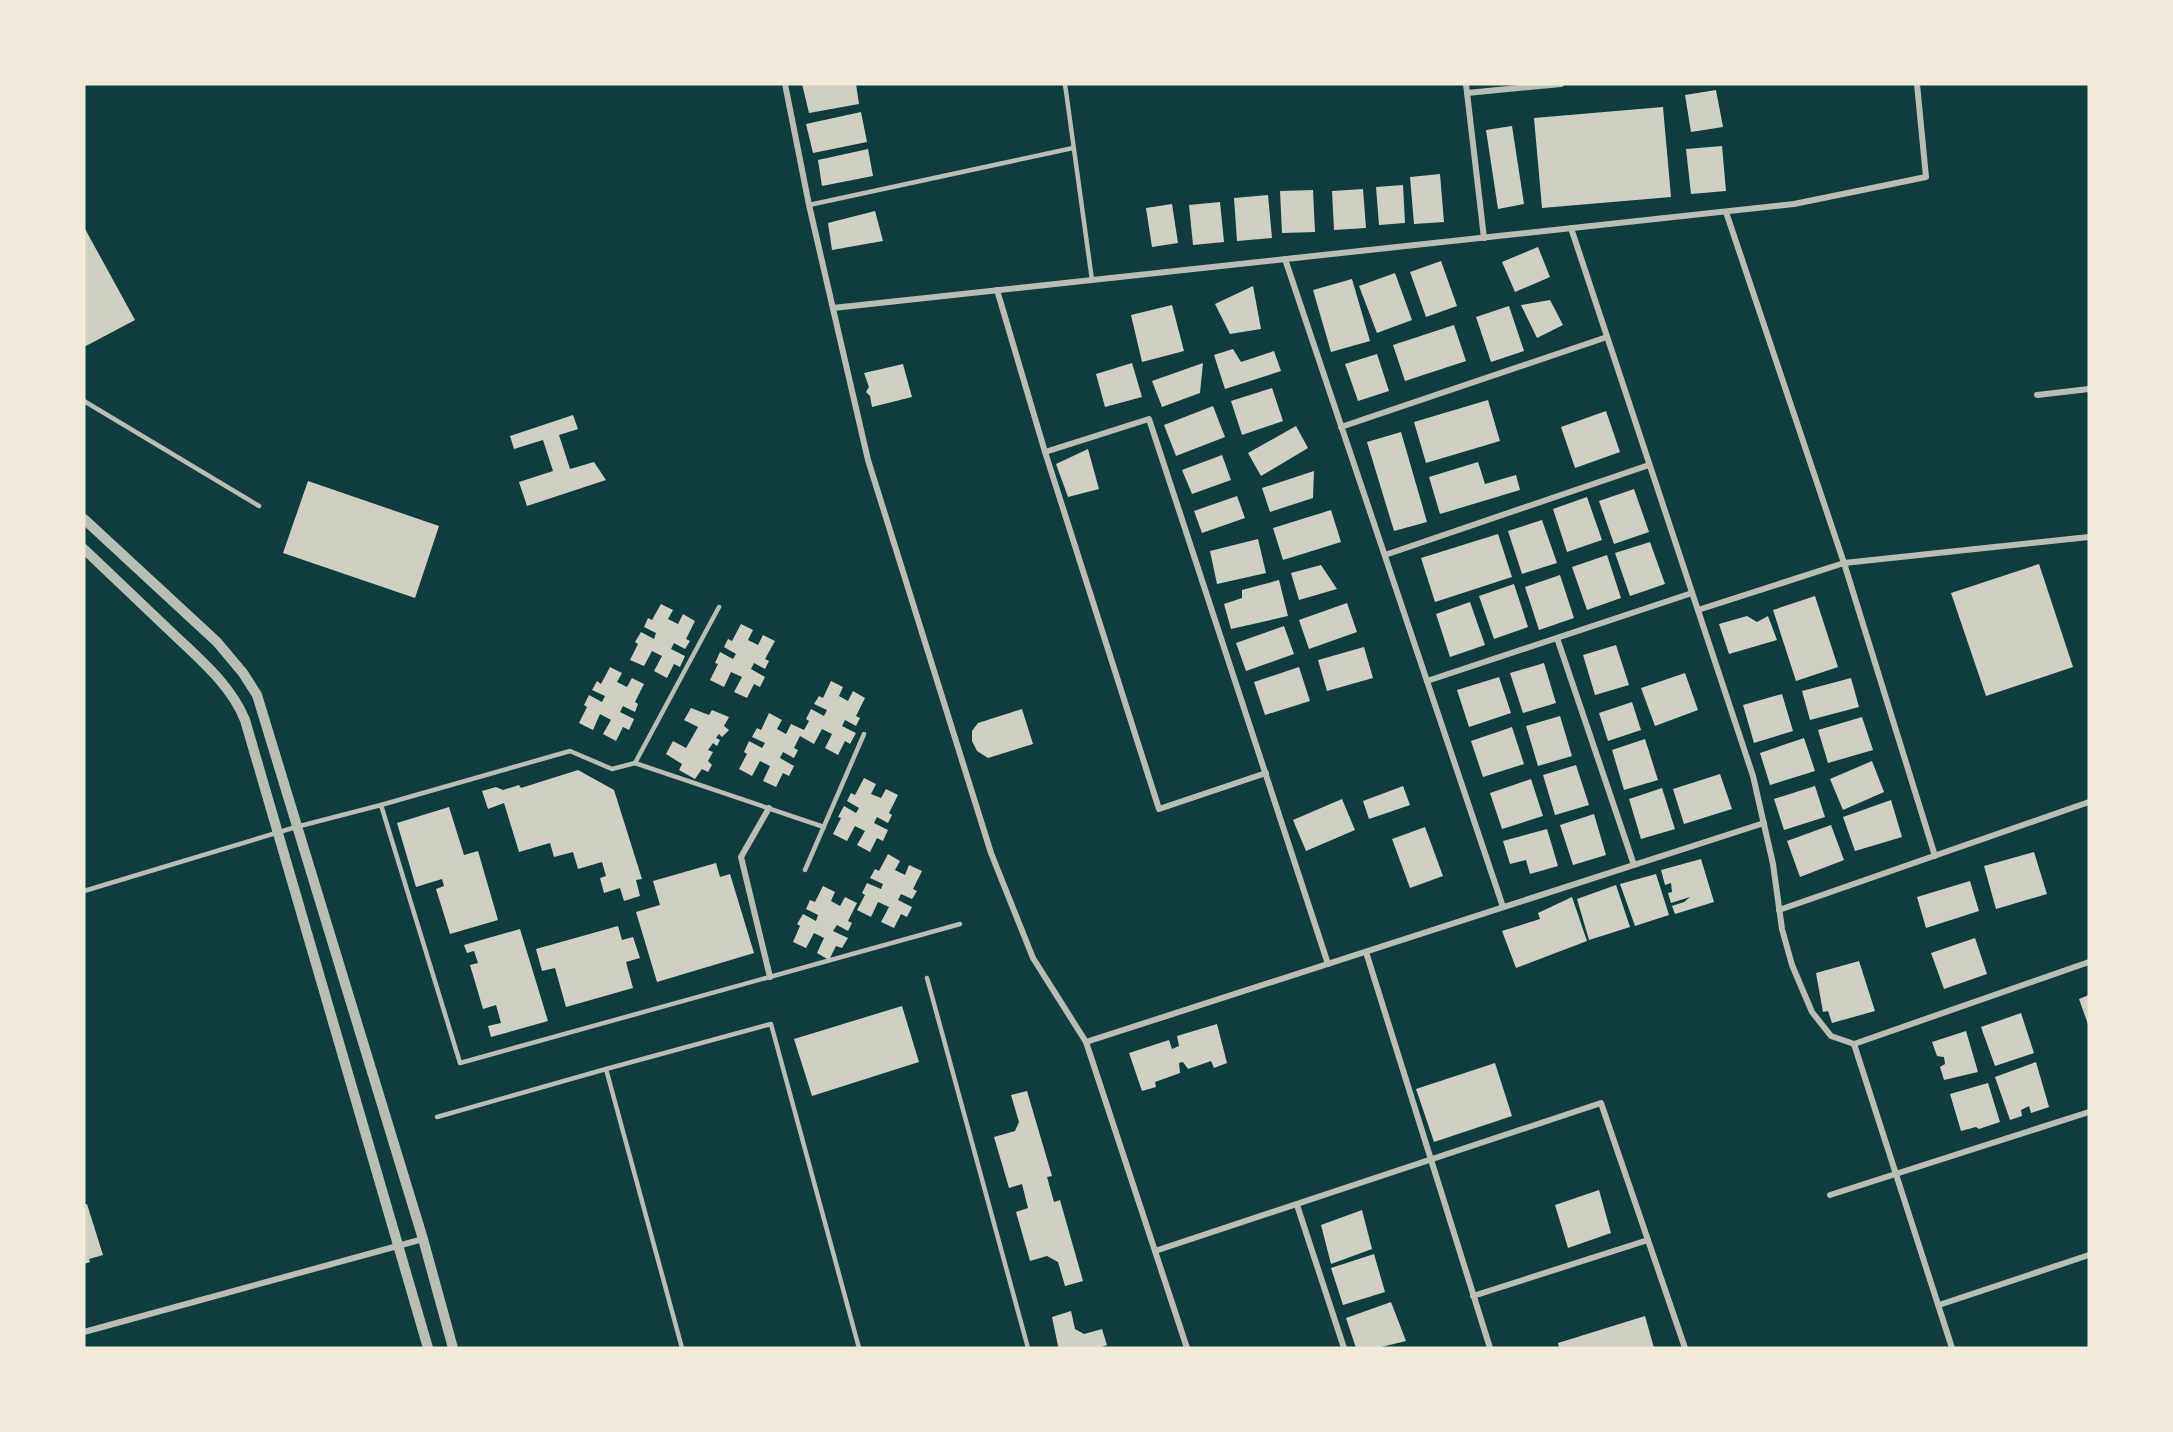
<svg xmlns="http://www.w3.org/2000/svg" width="2173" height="1432" font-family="'Sofia Sans Condensed',sans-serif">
  <rect width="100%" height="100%" fill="#0f3d3e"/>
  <g fill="#cfcfc3">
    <polygon points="802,84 856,84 859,104 809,113"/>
    <polygon points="1716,90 1723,127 1691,132 1685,95"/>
    <polygon points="1663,107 1671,197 1542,208 1534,118"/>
    <polygon points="861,112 867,142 813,153 806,124"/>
    <polygon points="1512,126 1524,204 1498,209 1486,130"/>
    <polygon points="1722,146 1726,191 1691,194 1686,149"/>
    <polygon points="868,149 873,176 822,186 818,160"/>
    <polygon points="1440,174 1444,222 1414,224 1410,177"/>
    <polygon points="1403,185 1405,223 1379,225 1376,187"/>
    <polygon points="1363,189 1366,228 1334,230 1332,191"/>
    <polygon points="1313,190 1315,232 1282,233 1280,191"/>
    <polygon points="1268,195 1272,238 1237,241 1234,198"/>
    <polygon points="1220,202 1224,242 1193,245 1189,205"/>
    <polygon points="1172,204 1178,243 1152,247 1146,208"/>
    <polygon points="875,211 883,241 832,250 828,223"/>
    <polygon points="84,227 135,320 84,347"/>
    <polygon points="1538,247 1550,277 1515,292 1502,262"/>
    <polygon points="1441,261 1457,306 1426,317 1410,272"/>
    <polygon points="1395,273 1412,320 1377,333 1359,286"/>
    <polygon points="1352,279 1370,341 1331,352 1313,290"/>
    <polygon points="1253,286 1261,329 1230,334 1215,304"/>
    <polygon points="1550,300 1563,325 1537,338 1521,305"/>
    <polygon points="1172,305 1184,351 1142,362 1131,315"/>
    <polygon points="1509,306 1524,351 1491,362 1476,317"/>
    <polygon points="1454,325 1466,361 1405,381 1393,345"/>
    <polygon points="1233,349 1241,362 1274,351 1281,371 1225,389 1214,355"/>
    <polygon points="1377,354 1389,391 1358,401 1345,364"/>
    <polygon points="1132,363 1142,397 1105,407 1096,374"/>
    <polygon points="1203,363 1200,393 1162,407 1152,381"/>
    <polygon points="903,364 912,397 872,407 870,396 866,392 869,387 864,373"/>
    <polygon points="1272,388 1283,421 1242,435 1231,401"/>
    <polygon points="1488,400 1500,441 1426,463 1414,422"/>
    <polygon points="1213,406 1225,437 1176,456 1164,425"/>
    <polygon points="1606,411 1620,452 1575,468 1561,427"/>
    <polygon points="573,415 578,429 559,435 570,469 594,462 606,480 527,506 519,482 553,471 543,440 514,449 510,436"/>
    <polygon points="1296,426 1308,448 1261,476 1248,453"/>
    <polygon points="1401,432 1427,522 1394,531 1367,442"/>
    <polygon points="1088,449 1099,489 1068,497 1056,464"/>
    <polygon points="1222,455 1231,480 1192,494 1182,470"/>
    <polygon points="1478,462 1485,484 1516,475 1520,490 1440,514 1429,477"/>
    <polygon points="1314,471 1313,498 1270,512 1262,488"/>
    <polygon points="308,481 439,526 415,598 283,553"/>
    <polygon points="1634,489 1649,532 1614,544 1599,501"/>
    <polygon points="1237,496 1245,518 1202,533 1194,511"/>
    <polygon points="1587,497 1602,540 1567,552 1553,509"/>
    <polygon points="1331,510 1341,542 1283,560 1273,528"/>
    <polygon points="1542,520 1557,563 1522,574 1508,531"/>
    <polygon points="1498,534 1512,577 1435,602 1421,558"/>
    <polygon points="1258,539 1266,573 1217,584 1210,551"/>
    <polygon points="1650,542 1665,584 1630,596 1615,553"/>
    <polygon points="1607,555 1621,598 1587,610 1572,567"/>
    <polygon points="2039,564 2073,667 1986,696 1951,593"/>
    <polygon points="1321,565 1337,589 1299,600 1291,573"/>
    <polygon points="1560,575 1574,618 1539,630 1525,587"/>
    <polygon points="1279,580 1288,616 1231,629 1224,604 1242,598 1242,590"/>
    <polygon points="1514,584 1528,627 1494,639 1479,596"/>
    <polygon points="1815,596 1838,667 1796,681 1773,610"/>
    <polygon points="1470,602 1485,645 1450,657 1436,614"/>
    <polygon points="1347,603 1357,632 1309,649 1299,620"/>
    <polygon points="661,604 673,610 668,619 678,624 683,614 695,621 686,639 690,641 685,649 674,643 671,649 685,656 680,667 674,664 667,678 654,671 662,656 652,651 644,666 630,660 638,644 635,642 641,632 654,639 656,633 644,627 648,618 652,620"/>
    <polygon points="1747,616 1757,622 1768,616 1777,640 1729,654 1719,624"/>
    <polygon points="741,624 753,630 748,640 758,645 763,635 775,641 765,659 769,661 765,669 754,663 751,669 765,677 760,687 754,684 747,698 734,692 742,677 731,672 724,687 710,680 718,664 715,663 720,652 733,659 736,654 724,647 728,639 732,641"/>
    <polygon points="1284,626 1294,654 1246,671 1236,643"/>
    <polygon points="1616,645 1629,685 1595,695 1583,655"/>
    <polygon points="1364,647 1373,678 1327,691 1318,660"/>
    <polygon points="1544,663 1556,703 1523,713 1510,673"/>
    <polygon points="610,667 622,673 617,682 627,687 632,678 644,684 635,702 638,704 635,712 623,706 620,712 634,719 629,730 623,727 616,741 603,734 611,720 600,714 593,730 579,723 587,707 584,705 589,695 602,702 605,696 592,690 597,681 601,684"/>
    <polygon points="1299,667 1310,701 1265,715 1254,682"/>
    <polygon points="1685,673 1698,710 1655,726 1641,688"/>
    <polygon points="1499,677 1511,713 1469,727 1457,690"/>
    <polygon points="1851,678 1859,707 1810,720 1802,691"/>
    <polygon points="831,681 843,687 839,696 848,701 853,691 865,698 856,716 860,718 856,726 845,720 842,726 856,733 850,744 845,741 838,755 825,748 832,734 822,729 814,744 800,736 794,748 798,750 794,758 783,752 780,758 794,766 789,776 783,773 776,787 763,781 770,766 760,761 752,776 739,769 747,754 744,752 749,741 762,748 765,743 752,737 757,728 761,730 769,713 782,720 777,729 786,734 791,724 804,730 809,721 806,719 811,709 824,716 827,710 814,704 819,696 823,698"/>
    <polygon points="1782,694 1793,731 1754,743 1743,705"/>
    <polygon points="1632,702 1641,730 1608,741 1599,713"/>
    <polygon points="691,708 709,715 712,710 729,717 724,726 729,730 722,737 719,734 716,738 720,740 717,746 713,743 708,750 713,752 708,761 712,765 708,772 702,769 695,779 679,770 682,764 666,754 673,741 686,748 698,727 684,720"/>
    <polygon points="1022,709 1033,744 988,758 977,751 972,741 972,731 978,723"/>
    <polygon points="1560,716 1572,756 1538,766 1526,726"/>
    <polygon points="1862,717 1873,750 1828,763 1818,730"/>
    <polygon points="1512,727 1524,764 1483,777 1471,741"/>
    <polygon points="1804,738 1815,771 1770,785 1760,753"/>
    <polygon points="1645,739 1658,780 1624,790 1612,750"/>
    <polygon points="1872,761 1884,792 1843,810 1830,779"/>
    <polygon points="1576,765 1589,805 1555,815 1543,775"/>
    <polygon points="578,770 614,790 642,879 636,880 640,896 624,901 620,888 604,893 600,878 606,876 602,862 578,869 573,852 554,857 550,843 519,852 504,803 488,809 482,791 496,787 503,790 519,785 521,788"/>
    <polygon points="1720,774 1732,809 1684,824 1673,789"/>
    <polygon points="864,778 876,784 871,794 881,798 886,789 898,795 889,813 892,815 888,823 877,817 874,823 888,830 883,841 877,838 870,852 857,845 865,831 855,826 847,841 833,834 841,818 838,817 844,806 856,813 859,808 847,801 851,793 855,795"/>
    <polygon points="1531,779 1543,816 1502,829 1490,793"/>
    <polygon points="1403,786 1410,805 1369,819 1363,801"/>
    <polygon points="1815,786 1825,817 1784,830 1774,799"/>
    <polygon points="1662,788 1675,829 1641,839 1629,799"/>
    <polygon points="1342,799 1355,830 1306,851 1293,820"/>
    <polygon points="1891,800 1902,837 1855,851 1843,817"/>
    <polygon points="449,807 464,855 478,851 498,920 450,934 436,889 444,886 442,879 416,887 397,823"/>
    <polygon points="1594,814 1606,855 1573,865 1560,825"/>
    <polygon points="1831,825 1844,860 1800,877 1787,841"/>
    <polygon points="1425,827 1443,876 1410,888 1392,839"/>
    <polygon points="1547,829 1558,866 1530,874 1526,860 1510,864 1503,841"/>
    <polygon points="2034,852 2047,894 1996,909 1984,866"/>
    <polygon points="888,854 900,861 895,870 905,875 909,865 922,871 913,889 917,891 912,899 901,894 898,900 912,907 907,917 901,914 894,928 881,922 889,907 878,902 871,917 857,910 865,895 862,893 867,883 881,889 883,884 870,878 875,869 879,871"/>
    <polygon points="1701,859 1714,902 1675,914 1672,906 1684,902 1690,897 1671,903 1668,893 1672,892 1671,883 1665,885 1661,870"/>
    <polygon points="716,863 720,877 730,874 754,953 657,982 636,912 660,905 653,881"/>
    <polygon points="1656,874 1669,915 1635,926 1620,884"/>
    <polygon points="1970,881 1979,911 1926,928 1917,897"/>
    <polygon points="1616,885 1630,927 1589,940 1577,899"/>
    <polygon points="823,886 835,892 831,901 840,906 845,897 857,903 848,921 852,923 848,931 837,925 833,931 848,938 842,948 836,946 829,960 817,953 824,938 814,933 806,948 793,942 800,926 797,924 803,914 816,921 818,915 806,909 810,900 815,902"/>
    <polygon points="1572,897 1587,941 1516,968 1502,931 1540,919 1538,913"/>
    <polygon points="618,926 622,940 633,937 640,958 626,962 633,988 566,1007 555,968 542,971 536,949"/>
    <polygon points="520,929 548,1021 491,1037 488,1026 501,1023 496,1005 483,1009 470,965 478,963 474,951 467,953 464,945"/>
    <polygon points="1975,938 1987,974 1944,989 1931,953"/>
    <polygon points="1859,961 1875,1011 1832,1023 1828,1011 1823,1012 1816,973"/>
    <polygon points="2089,995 2089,1027 2079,999"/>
    <polygon points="902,1006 919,1062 812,1096 794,1039"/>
    <polygon points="2021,1013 2034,1053 1995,1066 1981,1027"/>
    <polygon points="1217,1024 1227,1063 1214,1068 1211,1061 1188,1069 1183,1062 1179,1063 1180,1073 1155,1082 1156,1087 1142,1091 1129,1053 1169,1040 1172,1049 1179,1046 1177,1036"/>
    <polygon points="1966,1031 1978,1072 1944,1080 1940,1067 1945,1064 1944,1057 1937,1056 1932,1042"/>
    <polygon points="2036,1062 2049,1107 2031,1113 2029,1106 2021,1110 2022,1116 2010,1120 1995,1077"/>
    <polygon points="1495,1063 1512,1116 1434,1142 1416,1089"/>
    <polygon points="1988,1083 2000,1122 1979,1129 1976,1127 1961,1131 1950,1094"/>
    <polygon points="1027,1091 1052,1176 1047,1177 1054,1202 1060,1200 1083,1281 1065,1286 1058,1262 1047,1256 1030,1261 1016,1212 1028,1208 1022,1184 1009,1188 994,1137 1015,1131 1019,1122 1011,1095"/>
    <polygon points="1599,1190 1611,1233 1568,1248 1555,1205"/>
    <polygon points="87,1204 103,1255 89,1259 90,1262 84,1264 84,1205"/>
    <polygon points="1362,1210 1372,1249 1331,1264 1321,1225"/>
    <polygon points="1374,1254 1385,1292 1343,1305 1331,1268"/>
    <polygon points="1391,1302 1406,1341 1377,1348 1356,1348 1346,1318"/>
    <polygon points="1071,1311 1075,1329 1084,1334 1102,1329 1107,1345 1099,1348 1060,1348 1058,1346 1052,1317"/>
    <polygon points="1645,1316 1654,1348 1559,1348 1558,1343"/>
  </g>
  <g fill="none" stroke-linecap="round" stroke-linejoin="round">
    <g stroke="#b8beb3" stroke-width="4.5">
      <polyline points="1065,84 1092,280"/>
      <polyline points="809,205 1073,148"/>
      <polyline points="84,401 259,506"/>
      <polyline points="635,763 719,607"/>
      <polyline points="381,805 460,1063 960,924"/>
      <polyline points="805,870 864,734"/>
      <polyline points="84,891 296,827 381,805 570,751 612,769 635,763 824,827"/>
      <polyline points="927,978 1028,1348"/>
      <polyline points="437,1117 606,1069"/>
      <polyline points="682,1348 606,1069 771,1024 859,1348"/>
    </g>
    <g stroke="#b8beb3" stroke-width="6">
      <polyline points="785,84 809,205 868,460 991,853 1033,958 1086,1042 1187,1348"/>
      <polyline points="1466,84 1484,238"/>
      <polyline points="1467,93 1561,84"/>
      <polyline points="1726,212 1844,563 1935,856"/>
      <polyline points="1571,228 1753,776 1773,864 1782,929 1792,965 1812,1012 1831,1036 1854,1044 1952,1348"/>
      <polyline points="1285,259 1503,907"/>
      <polyline points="997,290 1045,452 1159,809 1266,773"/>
      <polyline points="833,308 1794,204 1926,177 1917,84"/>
      <polyline points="2037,395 2089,389"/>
      <polyline points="1341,427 1607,337"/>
      <polyline points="1045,452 1149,419 1328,964"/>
      <polyline points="1385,555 1649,465"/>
      <polyline points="1698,610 1844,563 2089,537"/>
      <polyline points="1557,638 1634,865"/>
      <polyline points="1427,681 1692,593"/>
      <polyline points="769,808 741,857 770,977"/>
      <polyline points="1779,910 2089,802"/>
      <polyline points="1366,952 1490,1348"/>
      <polyline points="1086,1042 1764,823"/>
      <polyline points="1854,1044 2089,962"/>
      <polyline points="1830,1195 2089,1112"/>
      <polyline points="1297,1205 1344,1348"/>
      <polyline points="1155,1251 1601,1103 1685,1348"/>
      <polyline points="1473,1296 1648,1240"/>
      <polyline points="1939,1305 2089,1255"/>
      <polyline points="84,1332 423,1239"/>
    </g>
    <g stroke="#b8beb3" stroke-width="10">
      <polyline points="84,519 217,642 243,673 257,695 423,1239 453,1348"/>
      <path d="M84 549C112 576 140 602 168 629 196 656 230 683 245 720L428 1348"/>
    </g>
  </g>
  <rect width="2173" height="1432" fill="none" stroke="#f1e9da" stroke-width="171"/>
</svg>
